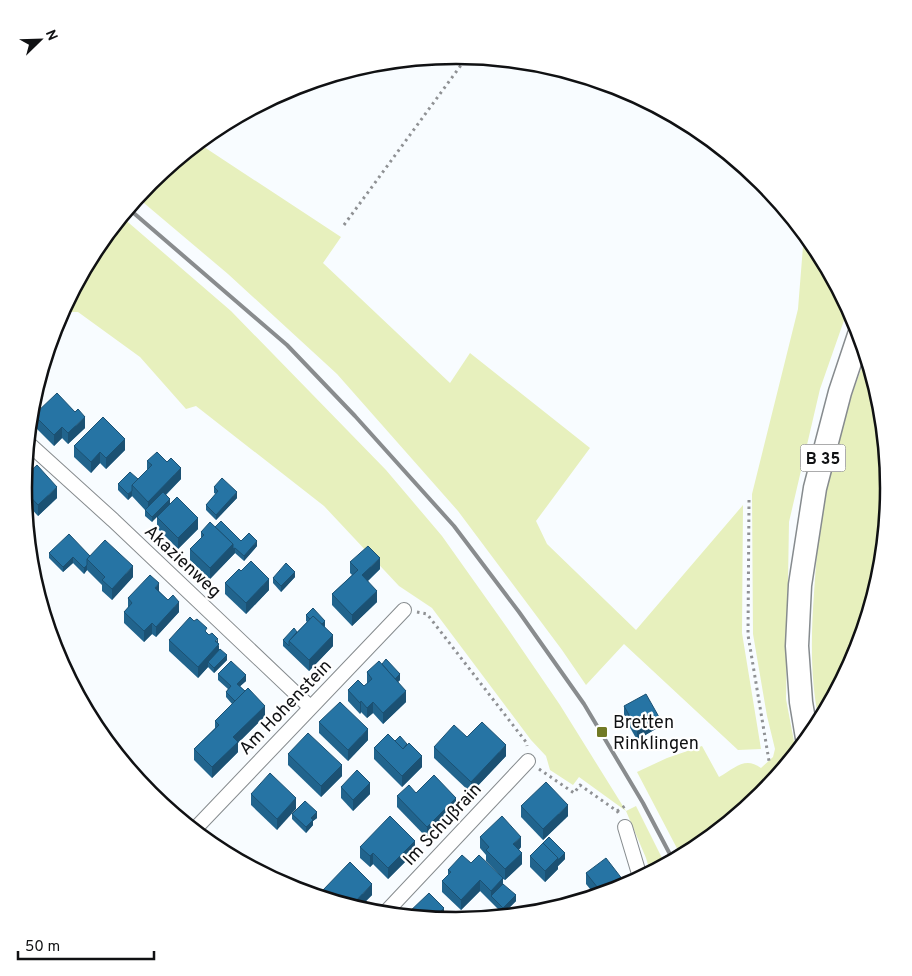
<svg xmlns="http://www.w3.org/2000/svg" width="912" height="976" font-family="Overpass,sans-serif">
  <rect width="100%" height="100%" fill="#f8fcff"/>
  <g fill="#e7f0bd">
    <polygon points="198,143 341,237 323,263 450,383 470,353 590,448 536,521 547,544 636,630 743,505 742,633 761,749 738,750 624,644 586,685 562,650 458,511 337,374 228,274 138,198 151,182"/>
    <polygon points="122,217 231,311 386,470 442,536 508,629 560,705 626,811 636,806 665,864 650,872 646,858 626,811 579,777 573,785 550,770 546,756 531,740 432,608 399,586 324,506 196,406 186,409 140,357 78,312 62,312 97,248"/>
    <path d="M804 234 816 248 848 309 820 389 789 522 786 699 796 752 761 794 696 848 681 856 637 772 667 758 702 746 719 777C735 768 745 756 761 768L773 757 775 749 767 716 753 634 752 494 798 309Z"/>
    <path d="M866 357 880 404 888 488 880 573 855 654 819 721C810 679 811 635 814 593 817 552 819 509 829 469 838 431 852 393 866 357Z"/>
  </g>
  <g fill="none" stroke-linecap="round" stroke-linejoin="round">
    <g stroke="#868b8e" stroke-width="16">
      <g id="minor">
        <polyline points="28,443 113,520 310,707"/>
        <polyline points="625,827 640,877"/>
        <polyline points="194,830 404,610"/>
        <polyline points="385,913 528,761"/>
      </g>
    </g>
    <g stroke="#868b8e" stroke-width="25">
      <polyline id="primary" points="807,738 801,702 797,646 800,585 815,488 840,392 859,335"/>
    </g>
    <g stroke="#8f9194" stroke-width="3" stroke-dasharray="2.5 4" stroke-linecap="butt">
      <polyline points="344,225 467,57"/>
      <polyline points="749,500 748,635 769,761"/>
      <polyline points="417,612 427,614 526,742 527,746"/>
      <polyline points="539,769 574,793 580,785 617,811 619,814"/>
      <polyline points="617,811 625,806"/>
    </g>
    <use href="#minor" stroke="#fff" stroke-width="14"/>
    <use href="#primary" stroke="#fff" stroke-width="22"/>
    <polyline stroke="#898c8e" stroke-width="4" points="129,209 287,345 355,416 454,526 519,612 584,704 643,803 673,860"/>
  </g>
  <g fill="#21648d">
    <polygon points="34,415 85,428 68,444 62,438 54,446 34,426"/>
    <polygon points="74,446 125,450 106,469 100,463 91,473 74,457"/>
    <polygon points="147,461 181,479 166,495 152,522 145,516 145,510 132,496 128,500 118,490 118,484 138,479 147,470"/>
    <polygon points="214,487 237,498 216,520 206,510 206,505 216,494 214,493"/>
    <polygon points="24,488 57,498 38,516 25,502"/>
    <polygon points="157,517 198,529 178,549 157,528"/>
    <polygon points="215,527 241,541 257,546 244,561 235,553 210,579 190,560 190,549 201,538 201,532"/>
    <polygon points="49,553 90,556 133,577 112,600 102,591 102,585 87,570 84,574 73,563 63,572 49,558"/>
    <polygon points="350,562 380,569 368,581 377,602 352,626 332,605 332,594 352,575 350,573"/>
    <polygon points="241,571 269,590 246,614 225,594 225,583"/>
    <polygon points="295,577 281,592 273,583 273,578"/>
    <polygon points="159,591 179,612 156,637 152,634 144,642 124,623 124,612 128,608 128,598"/>
    <polygon points="306,615 325,626 325,627 333,646 309,671 283,646 283,640 297,632 307,622 306,621"/>
    <polygon points="207,633 218,643 219,650 227,660 214,673 208,667 198,678 169,651 169,640"/>
    <polygon points="382,664 400,680 398,682 406,702 383,724 373,713 367,718 361,712 360,714 348,701 348,690 364,686 367,684 367,672"/>
    <polygon points="218,674 246,681 240,686 265,716 238,743 238,752 212,778 194,760 194,749 215,728 215,721 232,704 226,697 226,692 228,689 218,680"/>
    <polygon points="624,706 659,727 637,740 624,717"/>
    <polygon points="319,722 368,740 348,761 319,733"/>
    <polygon points="467,737 506,756 471,793 434,758 434,747"/>
    <polygon points="395,741 407,745 422,767 402,787 374,759 374,748"/>
    <polygon points="288,754 342,776 321,797 288,765"/>
    <polygon points="341,787 370,794 353,811 341,798"/>
    <polygon points="416,793 456,809 427,838 397,807 397,796"/>
    <polygon points="251,794 296,798 277,830 251,805"/>
    <polygon points="521,806 568,816 543,840 521,817"/>
    <polygon points="292,814 317,818 313,821 313,825 306,833 292,819"/>
    <polygon points="480,837 521,847 519,850 522,864 505,880 503,879 503,884 516,901 503,914 480,891 461,910 442,892 442,881 448,875 448,870 471,863 499,874 486,861 486,855 480,848"/>
    <polygon points="360,847 415,852 388,879 373,864 370,867 360,858"/>
    <polygon points="530,856 565,859 558,866 558,869 545,882 530,867"/>
    <polygon points="586,873 623,886 595,895 586,884"/>
    <polygon points="323,890 372,895 359,908 323,897"/>
  </g>
  <g fill="#1b5173">
    <polygon points="41,376 41,386 36,391"/>
    <polygon points="85,417 85,428 68,444 68,433"/>
    <polygon points="62,427 62,438 54,446 54,435"/>
    <polygon points="125,439 125,450 106,469 106,458"/>
    <polygon points="100,452 100,463 91,473 91,462"/>
    <polygon points="181,468 181,479 148,512 148,502"/>
    <polygon points="57,487 57,498 38,516 38,505"/>
    <polygon points="132,491 132,496 128,500 128,494"/>
    <polygon points="237,492 237,498 216,520 216,515"/>
    <polygon points="170,499 170,504 152,522 152,517"/>
    <polygon points="198,518 198,529 178,549 178,538"/>
    <polygon points="257,541 257,546 244,561 244,556"/>
    <polygon points="233,544 235,548 235,553 210,579 210,568"/>
    <polygon points="73,557 73,563 63,572 63,567"/>
    <polygon points="380,558 380,569 362,586 362,575"/>
    <polygon points="87,565 87,570 84,574 84,568"/>
    <polygon points="133,566 133,577 112,600 112,589"/>
    <polygon points="295,572 295,577 281,592 281,586"/>
    <polygon points="269,579 269,590 246,614 246,603"/>
    <polygon points="159,583 159,594 155,588"/>
    <polygon points="377,591 377,602 352,626 352,615"/>
    <polygon points="179,602 179,612 156,637 156,627"/>
    <polygon points="325,621 325,626 319,633 319,627"/>
    <polygon points="152,623 152,634 144,642 144,631"/>
    <polygon points="333,635 333,646 309,671 309,660"/>
    <polygon points="218,639 218,646 219,644 219,655 208,662 208,667 198,678 198,667"/>
    <polygon points="227,655 227,660 214,673 214,668"/>
    <polygon points="400,674 400,680 393,687 393,681"/>
    <polygon points="246,675 246,681 237,689 237,684"/>
    <polygon points="406,691 406,702 383,724 383,713"/>
    <polygon points="361,701 361,712 360,714 360,703"/>
    <polygon points="373,702 373,713 367,718 367,708"/>
    <polygon points="265,706 265,716 238,743 238,752 212,778 212,767 233,737"/>
    <polygon points="659,717 659,727 637,740 637,729"/>
    <polygon points="368,729 368,740 348,761 348,750"/>
    <polygon points="506,745 506,756 471,793 471,782"/>
    <polygon points="422,756 422,767 402,787 402,776"/>
    <polygon points="342,765 342,776 321,797 321,786"/>
    <polygon points="370,783 370,794 353,811 353,800"/>
    <polygon points="296,798 296,809 277,830 277,819"/>
    <polygon points="456,798 456,809 427,838 427,827"/>
    <polygon points="568,805 568,816 543,840 543,829"/>
    <polygon points="317,812 317,818 313,821 313,825 306,833 306,827 311,818"/>
    <polygon points="521,837 521,847 513,855 513,844"/>
    <polygon points="415,841 415,852 388,879 388,868"/>
    <polygon points="373,853 373,864 370,867 370,856"/>
    <polygon points="522,853 522,864 505,880 505,869"/>
    <polygon points="565,853 565,859 558,866 558,869 545,882 545,871 558,858"/>
    <polygon points="503,878 503,889 491,896 491,891"/>
    <polygon points="480,880 480,891 461,910 461,900"/>
    <polygon points="623,880 623,886 608,891"/>
    <polygon points="372,884 372,895 359,908 351,906"/>
    <polygon points="516,895 516,901 503,914 503,908"/>
    <polygon points="444,908 444,919 434,918"/>
  </g>
  <g fill="#2674a4" stroke="#1b5173">
    <polygon points="57,393 75,412 78,409 85,417 68,433 62,427 54,435 34,415"/>
    <polygon points="103,417 125,439 106,458 100,452 91,462 74,446"/>
    <polygon points="157,452 167,462 171,458 181,468 148,502 132,485 152,465 147,461"/>
    <polygon points="37,465 57,487 38,505 24,490 24,488 25,476"/>
    <polygon points="130,472 138,479 132,485 132,491 128,494 118,484"/>
    <polygon points="222,478 237,492 216,515 206,505 218,491 214,487"/>
    <polygon points="163,492 170,499 152,517 145,510"/>
    <polygon points="177,497 198,518 178,538 157,517"/>
    <polygon points="221,521 241,541 249,533 257,541 244,556 235,548 233,549 233,544 215,527"/>
    <polygon points="210,522 233,544 210,568 190,549 204,535 201,532"/>
    <polygon points="69,534 90,556 87,559 87,565 84,568 73,557 63,567 49,553"/>
    <polygon points="105,540 133,566 112,589 102,580 105,577 87,559"/>
    <polygon points="368,546 380,558 362,575 377,591 352,615 332,594 358,570 350,562"/>
    <polygon points="251,561 269,579 246,603 225,583 239,569 241,571"/>
    <polygon points="286,563 295,572 281,586 273,578"/>
    <polygon points="150,575 159,583 155,588 168,600 173,595 179,602 156,627 152,623 144,631 124,612 132,603 128,598"/>
    <polygon points="313,608 325,621 322,624 313,616 310,619 306,615"/>
    <polygon points="313,616 333,635 309,660 289,641"/>
    <polygon points="190,617 194,621 197,619 207,628 205,631 209,635 212,633 218,639 215,641 219,644 198,667 169,640"/>
    <polygon points="294,628 297,632 289,641 289,646 283,640"/>
    <polygon points="220,649 227,655 214,668 208,662"/>
    <polygon points="386,659 400,674 395,679 382,664"/>
    <polygon points="231,661 246,675 237,684 245,691 235,701 226,692 231,686 218,674"/>
    <polygon points="379,661 406,691 383,713 373,702 367,708 361,701 360,703 348,690 358,680 364,686 372,679 367,672"/>
    <polygon points="248,688 265,706 233,737 238,742 212,767 194,749 219,725 215,721"/>
    <polygon points="646,694 659,717 637,729 624,706"/>
    <polygon points="340,702 368,729 348,750 319,722"/>
    <polygon points="482,722 506,745 471,782 434,747 454,725 467,737"/>
    <polygon points="308,733 342,765 321,786 288,754"/>
    <polygon points="388,734 403,749 409,743 422,756 402,776 374,748"/>
    <polygon points="400,736 407,744 403,749 395,741"/>
    <polygon points="357,770 370,783 353,800 341,787"/>
    <polygon points="270,773 296,798 277,819 251,794"/>
    <polygon points="434,775 456,798 427,827 397,796 409,785 416,793"/>
    <polygon points="546,782 568,805 543,829 521,806"/>
    <polygon points="305,801 317,812 311,818 313,820 306,827 292,814"/>
    <polygon points="390,816 415,841 388,868 373,853 370,856 360,847"/>
    <polygon points="502,816 521,837 513,844 522,853 505,869 486,850 489,847 480,837"/>
    <polygon points="549,837 565,853 558,860 558,858 543,843"/>
    <polygon points="543,843 558,858 545,871 530,856"/>
    <polygon points="462,855 471,863 479,855 503,878 491,891 480,880 461,900 442,881 451,872 448,870"/>
    <polygon points="606,858 623,880 608,891 602,893 586,873"/>
    <polygon points="350,862 372,884 351,906 332,900 323,890"/>
    <polygon points="503,884 516,895 503,908 491,896"/>
    <polygon points="429,893 444,908 434,918 406,915"/>
    <polygon points="462,912 469,919 454,920"/>
    <polygon points="444,913 450,920 439,919"/>
  </g>
  <rect fill="#717a25" stroke="#fff" stroke-width="2" x="596" y="726" width="12" height="12" rx="2.5"/>
  <g text-anchor="middle" stroke-width="4.5" stroke-linejoin="round" paint-order="stroke">
    <rect fill="#fff" stroke="#58585a" stroke-width="1" x="800.5" y="444.5" width="45" height="27" rx="4"/>
    <g font-size="16" font-weight="bold" fill="#101113">
      <text x="823" y="464">B 35</text>
    </g>
    <g font-size="18" fill="#101113" stroke="#fff">
      <text transform="translate(183 561) rotate(43)" y="6">Akazienweg</text>
      <text transform="translate(285 707) rotate(-46)" y="6">Am Hohenstein</text>
      <text transform="translate(442 824) rotate(-47)" y="6">Im Schußrain</text>
    </g>
    <g font-size="18" fill="#101113" stroke="#fff" text-anchor="start">
      <text x="613" y="728">Bretten<tspan x="613" dy="21">Rinklingen</tspan></text>
    </g>
  </g>
  <path d="M0 0H912V976H0ZM32 488a424 424 0 1 1 848 0a424 424 0 1 1-848 0Z" fill="#fff" fill-rule="evenodd"/>
  <path fill="none" stroke="#101113" stroke-width="2.5" d="M32 488a424 424 0 1 1 848 0a424 424 0 1 1-848 0Z"/>
  <g transform="translate(40 40) rotate(67)" stroke="#ffffff" stroke-width="4" paint-order="stroke">
  <path d="M0-4L9 19L0 12L-9 19Z" fill="#101113"/>
  <text y="-8" font-size="14" font-weight="bold" text-anchor="middle" fill="#101113">N</text>
  </g>
  <path d="M18 951v8h136v-8" fill="none" stroke="#101113" stroke-width="2.5"/>
  <text x="25" y="951" font-size="15" fill="#101113" stroke="#ffffff" stroke-width="4" paint-order="stroke">50 m</text>
</svg>
